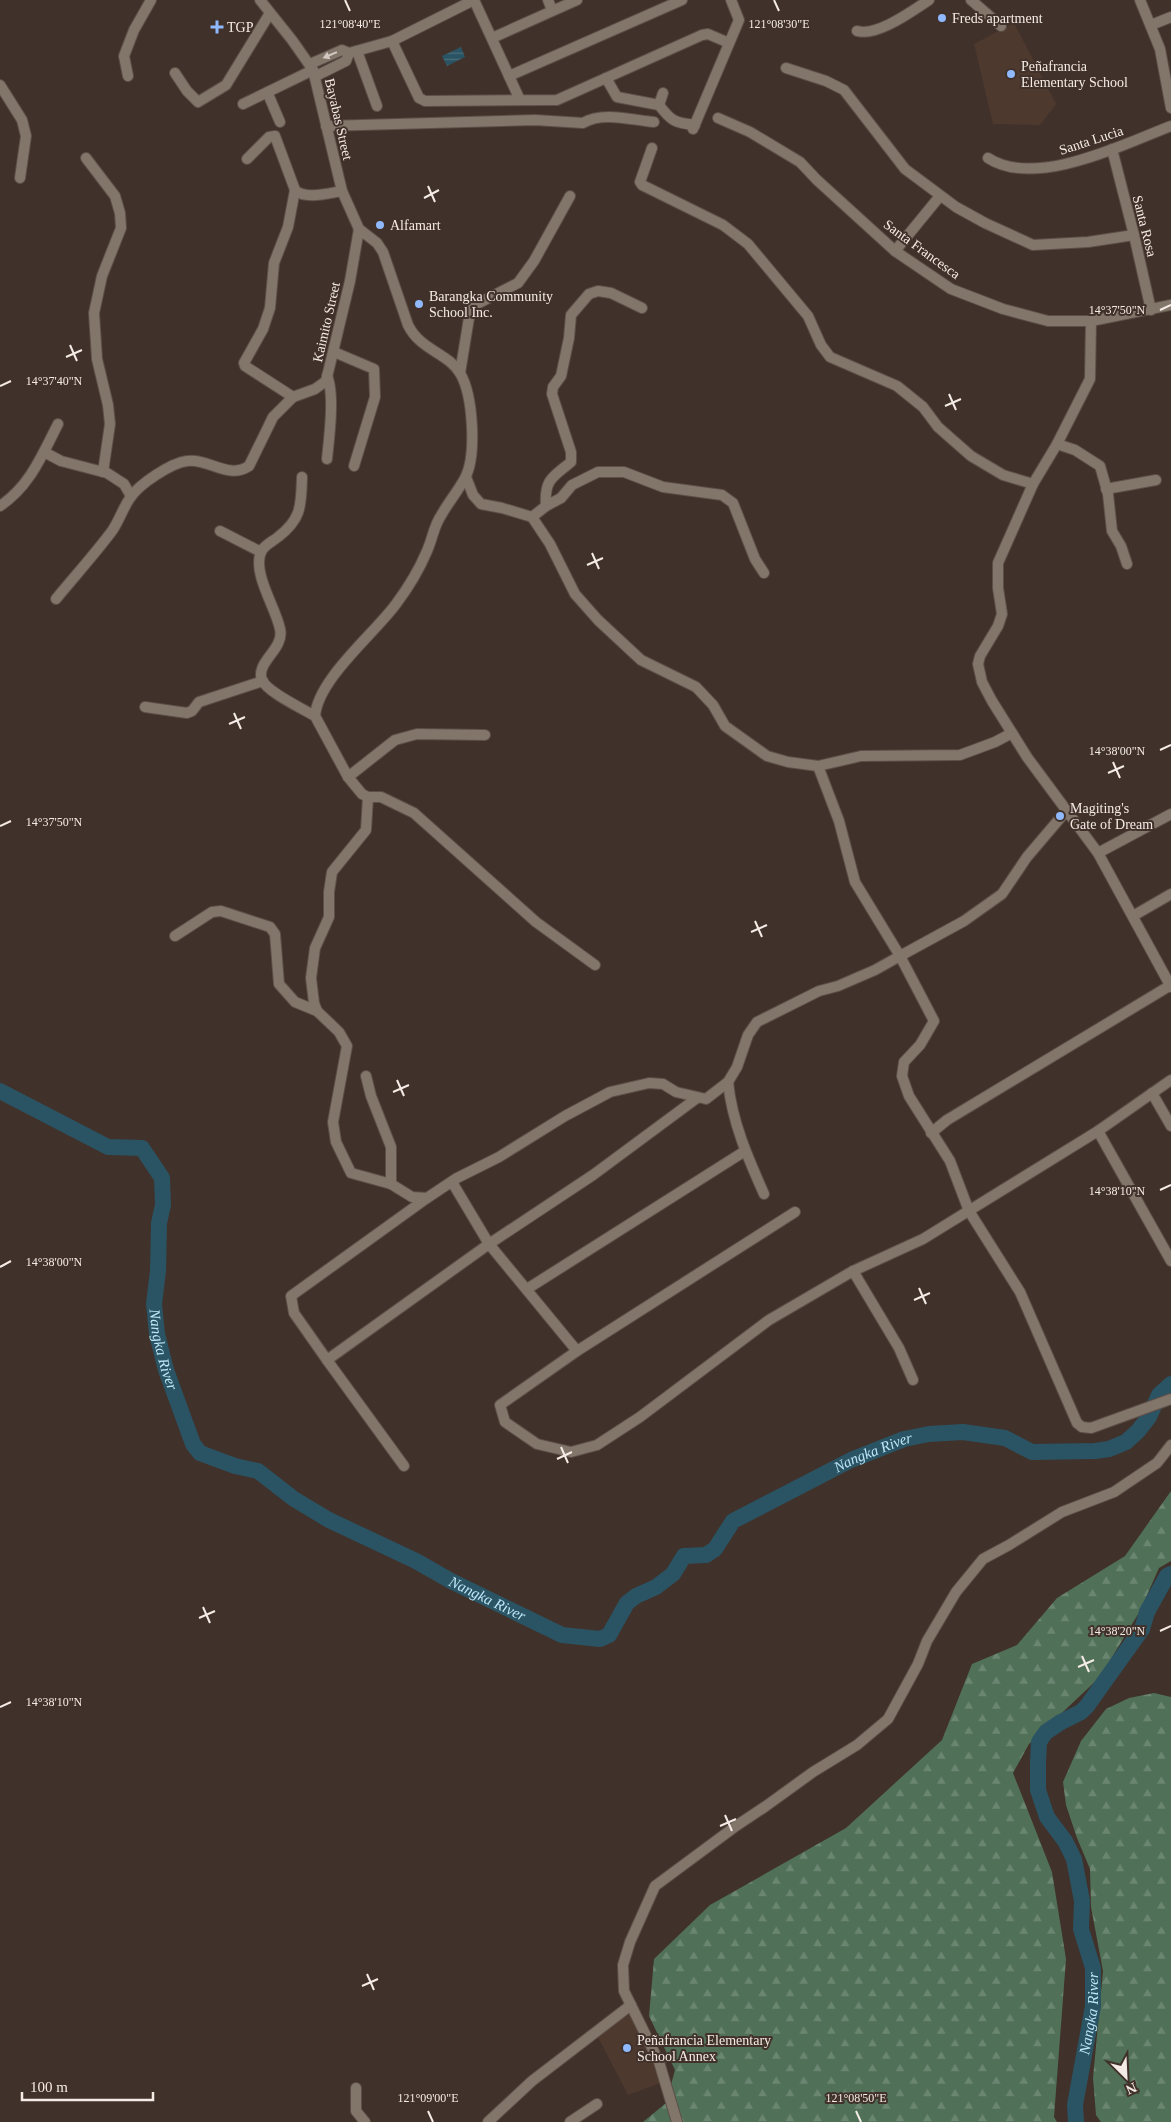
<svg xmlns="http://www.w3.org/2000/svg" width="1171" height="2122" font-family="Georgia,serif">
  <defs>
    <pattern id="forest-firs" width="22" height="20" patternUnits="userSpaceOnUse" patternTransform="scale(1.25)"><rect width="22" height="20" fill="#507058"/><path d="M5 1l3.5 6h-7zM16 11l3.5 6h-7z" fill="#6a8570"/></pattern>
    <pattern id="water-rules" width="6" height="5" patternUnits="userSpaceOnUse" patternTransform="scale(1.25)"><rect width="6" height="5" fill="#2a5464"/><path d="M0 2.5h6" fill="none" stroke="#4a6d7a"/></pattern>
  </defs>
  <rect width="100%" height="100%" fill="#40312a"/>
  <g fill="#4e392f">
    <polygon points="1014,23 1056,104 1040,125 993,124 974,44"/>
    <polygon points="631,2009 663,2082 628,2095 598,2037"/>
  </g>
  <g fill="url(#forest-firs)">
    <polygon points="1171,1491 1171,1561 1159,1568 1140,1611 1100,1677 1029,1744 1013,1773 1052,1872 1066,1959 1054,2117 1057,2122 643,2122 666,2103 675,2070 649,2016 654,1959 710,1905 846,1828 942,1740 972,1664 1017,1645 1057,1598 1125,1556"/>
    <polygon points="1154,1693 1171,1697 1171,2122 1101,2122 1096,2115 1093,2078 1103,1971 1091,1907 1090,1869 1077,1838 1066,1805 1063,1782 1081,1741 1106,1709 1129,1698"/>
  </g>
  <polygon fill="url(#water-rules)" points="461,47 465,57 447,66 442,56"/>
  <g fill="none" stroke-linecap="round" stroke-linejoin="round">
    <g stroke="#2a5464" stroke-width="16">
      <path id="s1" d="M0 1091 108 1147 142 1148 162 1178 163 1205 159 1223 158 1271 154 1304 157 1334 166 1370 193 1444 200 1453 235 1466 258 1471 294 1499 329 1520 416 1561 451 1581 562 1635 600 1639 609 1635 627 1603 636 1596 656 1587 673 1574 684 1556 706 1555 715 1549 733 1521 851 1460 904 1439 929 1434 963 1432 1005 1438 1032 1452 1095 1451 1109 1449 1126 1442 1138 1431 1149 1417 1159 1395 1171 1384"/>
      <path id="s2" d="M1076 2122 1075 2105 1093 2006V1968L1081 1929 1082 1901 1074 1859 1065 1841 1047 1817 1038 1790V1762L1039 1742 1046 1732 1061 1722 1081 1712 1087 1706 1142 1629 1147 1612 1167 1576 1171 1574"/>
    </g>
    <g stroke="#5d4f48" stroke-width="12">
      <g id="minor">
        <path d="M260 0 292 40 313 70 342 191 359 229 377 243 383 252 408 325C420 350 448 353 460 373 473 395 477 455 465 478 457 493 445 506 437 523 433 532 431 542 427 551 419 570 408 588 396 604 374 634 318 679 315 716L348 777 362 794 368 797H381L414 813 536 922 595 965"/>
        <polyline points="474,0 520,100"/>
        <polyline points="548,0 552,10"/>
        <polyline points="971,0 1001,26"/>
        <polyline points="1140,0 1160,49 1171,108"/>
        <polyline points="1151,25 1171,17"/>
        <path d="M857 31C877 37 912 11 929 0"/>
        <polyline points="492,38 577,0"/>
        <polyline points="392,41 419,98 425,101 557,100 702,35 708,34 729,43"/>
        <polyline points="357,51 377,106"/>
        <polyline points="310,64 342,50 349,53 392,41 474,0"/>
        <polyline points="786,68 826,81 844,90 905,169 956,207 985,223 1033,245 1088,242 1134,235"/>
        <polyline points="175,73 187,91 198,102 226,85 270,13"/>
        <polyline points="128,76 124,56 134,30 151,0"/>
        <polyline points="316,76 346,61 349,53"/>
        <polyline points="509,76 682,0"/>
        <path d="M606 78 617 97 659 105C671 121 675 123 695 125"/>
        <polyline points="0,85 22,120 26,136 20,178"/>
        <polyline points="268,94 280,122"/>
        <polyline points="243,104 313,70"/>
        <polyline points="659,105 663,93"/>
        <polyline points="718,118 750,132 800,162 817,180 895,251 951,289 1003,309 1048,321 1091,321 1171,305"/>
        <path d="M326 126 535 120 583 123C602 111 632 120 654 122"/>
        <polyline points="693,129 739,20 731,0"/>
        <polyline points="652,148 640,182 642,185 723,225 748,244 808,316 821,345 830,357 897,386 923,407 938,427 971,456 1003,475 1033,484"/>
        <polyline points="1112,149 1134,235 1151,310"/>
        <polyline points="86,158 115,196 120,213 121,228 102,276 94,313 97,359 108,405 110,424 103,472"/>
        <path d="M988 158C1035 189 1124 144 1171 126"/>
        <path d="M247 159 269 137 275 136 295 190C305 200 329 193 342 191"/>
        <polyline points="895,251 940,196"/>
        <polyline points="334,352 374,369 375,397 354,466"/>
        <polyline points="460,373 469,318 473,306 518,283 534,261 570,196"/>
        <polyline points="293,397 245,366 244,363 263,329 270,308 274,263 288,227 295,190"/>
        <polyline points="1057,444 1075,450 1100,466 1108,494 1112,531 1121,546 1127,564"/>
        <polyline points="44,452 61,461 107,473 124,484 131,496"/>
        <path d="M327 459C329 439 335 394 327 376"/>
        <path d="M302 477C301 505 302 519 278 537 272 542 264 545 261 552 252 573 276 608 280 629 285 649 255 662 262 680 267 692 303 709 315 716"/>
        <polyline points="466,477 473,495 481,504 502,508 532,517 550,544 575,594 598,620 641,660 696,687 713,705 725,726 767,756 788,762 818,766 861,756 960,755 995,742 1012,733 1027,757 1098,853 1171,987"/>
        <polyline points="1106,489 1156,480"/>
        <path d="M0 506C30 486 42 455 58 424"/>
        <path d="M546 506C544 479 553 477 571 462V452L552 394 553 387 561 376 569 338 571 315 589 294 598 291 611 293 642 308"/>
        <polyline points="532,517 546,506 561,498 572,485 598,472 624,472 663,487 722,495 733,503 755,559 764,573"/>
        <polyline points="220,531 261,552"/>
        <path d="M56 599C74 577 94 555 112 531 119 521 123 508 130 498 139 484 171 463 187 461 209 458 228 480 249 466L273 417 293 397 315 389 326 381 350 281 359 229"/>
        <polyline points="145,707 187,713 192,711 199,702 263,681"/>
        <polyline points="1012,733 992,701 982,682 978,664 980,656 998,626 1002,614 998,588 998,563 1033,484 1057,444 1090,379 1091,321"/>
        <polyline points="818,766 839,821 855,882 900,956 964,921 1002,894 1027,857 1067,810"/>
        <polyline points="348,777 395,740 417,734 485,735"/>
        <polyline points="1098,853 1171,814"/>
        <polyline points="1133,916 1171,894"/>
        <polyline points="175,936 212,912 221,911 270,927 275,934 279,984 295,1002 317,1011"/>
        <polyline points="366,1076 371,1096 391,1147 391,1184 351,1173 336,1142 333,1122 347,1046 339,1032 317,1011 314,1003 311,978 315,948 329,917 329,892 332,872 366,830 368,797"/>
        <path d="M728 1082C732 1122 748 1158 764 1194"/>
        <polyline points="1152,1093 1171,1126"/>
        <polyline points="1098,1131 1171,1261"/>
        <polyline points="931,1133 947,1120 1171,985"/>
        <polyline points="452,1182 489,1244 577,1351"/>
        <polyline points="391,1184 412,1197 427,1198 457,1178 499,1157 565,1116 610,1092 649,1083 663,1084 676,1092 706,1099 728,1082 737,1067 748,1035 757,1022 819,991 838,986 875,970 900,956 934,1021 920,1045 904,1062 902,1076 909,1096 950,1161 969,1211 1020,1292 1077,1423 1082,1427 1091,1428 1171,1399"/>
        <polyline points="427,1198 291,1296 294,1313 327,1360 489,1244 593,1175 697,1098"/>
        <polyline points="795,1212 577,1351 500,1405 505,1422 537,1444 571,1452 597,1445 640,1417 769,1320 853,1271 923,1239 1098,1131 1171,1080"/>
        <polyline points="853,1271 899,1348 913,1380"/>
        <polyline points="527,1289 745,1151"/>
        <polyline points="327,1360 404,1466"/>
        <polyline points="356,2088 356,2111 365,2122"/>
        <polyline points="488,2122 532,2081 631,2005"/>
        <polyline points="570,2122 597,2104"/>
        <polyline points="677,2122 659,2062 624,1991 623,1965 630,1942 655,1886 736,1826 766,1806 813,1772 857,1745 888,1719 918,1664 927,1641 956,1592 983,1559 1009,1545 1062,1512 1114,1492 1157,1463 1171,1445"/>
      </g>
    </g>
    <use href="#minor" stroke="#82766a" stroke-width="10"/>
  </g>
  <defs><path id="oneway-solid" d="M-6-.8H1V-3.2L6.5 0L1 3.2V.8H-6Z" transform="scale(1.25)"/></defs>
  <use fill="#d2c8c1" href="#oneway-solid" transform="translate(330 55) rotate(157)"/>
  <path fill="none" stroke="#f5ebe6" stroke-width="2" d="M345 0 350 11M774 0 779 11M428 186 435 202M424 198 439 190M1160 310 1171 305M70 345 77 361M66 357 82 350M0 386 11 381M949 394 956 410M945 406 961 399M592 553 599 569M587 565 603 558M234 713 241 729M229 724 245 717M1160 750 1171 745M1113 762 1120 778M1108 773 1124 766M0 826 11 821M755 921 762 937M751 932 767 925M397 1080 404 1096M393 1092 409 1085M1160 1190 1171 1185M0 1267 11 1261M919 1288 926 1304M914 1300 930 1293M561 1447 568 1463M557 1459 572 1452M203 1607 210 1623M199 1618 215 1611M1160 1631 1171 1626M1082 1656 1089 1672M1078 1667 1094 1660M0 1707 11 1702M725 1815 732 1831M720 1826 736 1819M367 1974 374 1990M362 1986 378 1979M428 2111 433 2122M856 2111 861 2122"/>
  <g fill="#90b8fd" stroke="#40312a" stroke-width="2">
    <circle cx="942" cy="18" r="5"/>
    <path d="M214.5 19.5h5v5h5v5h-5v5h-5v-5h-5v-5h5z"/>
    <circle cx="1011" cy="74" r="5"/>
    <circle cx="380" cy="225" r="5"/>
    <circle cx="419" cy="304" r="5"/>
    <circle cx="1060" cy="816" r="5"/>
    <circle cx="627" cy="2048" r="5"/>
  </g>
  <g text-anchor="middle" stroke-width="4" stroke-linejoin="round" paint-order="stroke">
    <g font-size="14" fill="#f5ebe6" stroke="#40312a" text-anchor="start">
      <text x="952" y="23">Freds apartment</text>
      <text x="227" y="32">TGP</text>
      <text x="1021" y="71">Peñafrancia<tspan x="1021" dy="16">Elementary School</tspan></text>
      <text x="390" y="230">Alfamart</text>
      <text x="429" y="301">Barangka Community<tspan x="429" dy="16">School Inc.</tspan></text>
      <text x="1070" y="813">Magiting's<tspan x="1070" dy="16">Gate of Dream</tspan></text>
      <text x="637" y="2045">Peñafrancia Elementary<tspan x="637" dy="16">School Annex</tspan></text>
    </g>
    <g font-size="14" fill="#f5ebe6" stroke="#40312a">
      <text transform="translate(339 119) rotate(77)" y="5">Bayabas Street</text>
      <text transform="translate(1091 140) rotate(-18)" y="5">Santa Lucia</text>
      <text transform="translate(1145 226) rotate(76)" y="5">Santa Rosa</text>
      <text transform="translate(922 249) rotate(36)" y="5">Santa Francesca</text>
      <text transform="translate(326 322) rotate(-77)" y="5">Kaimito Street</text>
    </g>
    <g font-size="15" font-style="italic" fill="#bde8f9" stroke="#40312a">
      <text dy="5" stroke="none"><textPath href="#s1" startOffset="365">Nangka River</textPath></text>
      <text dy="5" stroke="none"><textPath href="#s1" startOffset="1266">Nangka River</textPath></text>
      <text dy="5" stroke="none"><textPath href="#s1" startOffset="800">Nangka River</textPath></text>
      <text dy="5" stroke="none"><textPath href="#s2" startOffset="110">Nangka River</textPath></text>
    </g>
  </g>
  <g font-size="12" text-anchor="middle" fill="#f5ebe6" stroke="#40312a" stroke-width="4" stroke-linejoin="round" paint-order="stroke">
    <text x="350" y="28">121°08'40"E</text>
    <text x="779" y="28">121°08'30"E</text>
    <text x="1117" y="314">14°37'50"N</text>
    <text x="54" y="385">14°37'40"N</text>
    <text x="1117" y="755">14°38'00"N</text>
    <text x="54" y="826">14°37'50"N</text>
    <text x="1117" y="1195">14°38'10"N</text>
    <text x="54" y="1266">14°38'00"N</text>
    <text x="1117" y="1635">14°38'20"N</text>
    <text x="54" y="1706">14°38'10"N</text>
    <text x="428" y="2102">121°09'00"E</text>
    <text x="856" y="2102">121°08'50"E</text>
  </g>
  <g transform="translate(1126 2077) rotate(156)" stroke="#40312a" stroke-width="4" paint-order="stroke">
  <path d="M0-4L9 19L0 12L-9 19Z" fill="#f5ebe6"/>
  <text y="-8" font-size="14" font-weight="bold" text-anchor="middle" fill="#f5ebe6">N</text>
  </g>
  <path d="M22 2092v8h131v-8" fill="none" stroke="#f5ebe6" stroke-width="2.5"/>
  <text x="30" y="2092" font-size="15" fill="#f5ebe6" stroke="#40312a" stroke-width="4" paint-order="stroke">100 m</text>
</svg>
